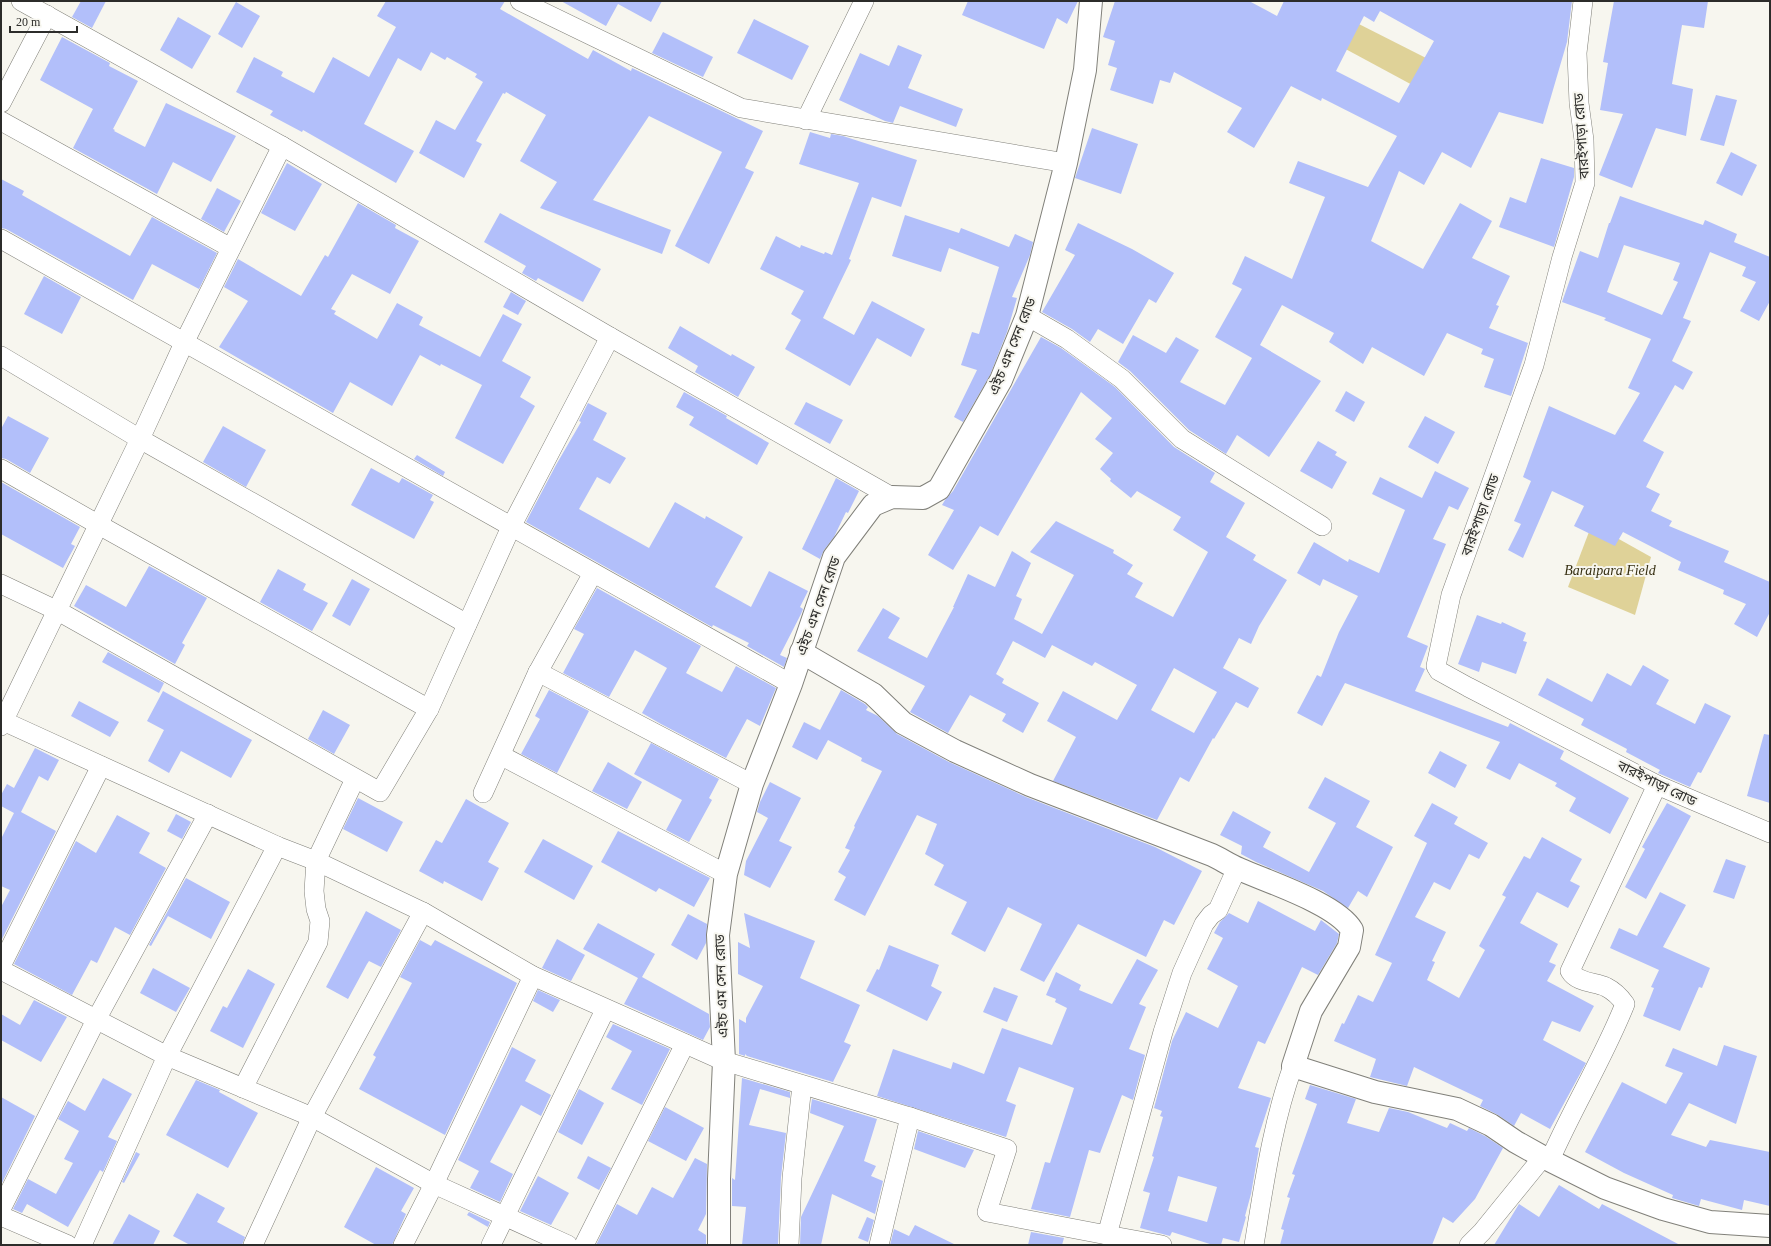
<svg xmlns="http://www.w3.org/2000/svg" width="1771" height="1246" font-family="'Times New Roman','Noto Sans Bengali',serif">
  <rect width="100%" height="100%" fill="#f7f6ef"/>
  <g fill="#dfd298">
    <polygon points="1345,17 1428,59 1442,101 1327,39"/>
    <polygon points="1592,524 1651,557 1635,615 1568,587"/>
  </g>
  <g fill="#b2bffa" fill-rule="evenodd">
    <polygon points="81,1 106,1 92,28 72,17"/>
    <polygon points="386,1 505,1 500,9 588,59 593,50 631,71 632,68 763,131 745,168 754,172 709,264 675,246 722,152 649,116 593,200 671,230 662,254 540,208 557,182 520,161 546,115 506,92 505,94 503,93 476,141 482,144 464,178 419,153 436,120 455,130 483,82 475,77 477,74 447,57 445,60 431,52 421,71 398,58 364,124 414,151 396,183 303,130 302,132 270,115 273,111 236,92 254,57 283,72 281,76 314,93 333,57 369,77 396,27 377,16"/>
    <polygon points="561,1 662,1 651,22 618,4 606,26"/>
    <polygon points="968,1 1078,1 1067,24 1057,18 1044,49 962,15"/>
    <path d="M1115 1H1249L1277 16 1284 1H1572L1567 42 1543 124 1499 112 1471 168 1442 152 1424 185 1399 171 1371 241 1423 269 1460 203 1492 221 1472 258 1510 276 1496 305 1499 306 1489 328 1528 343 1511 396 1484 387 1494 359 1481 354 1483 349 1447 333 1424 376 1372 347 1363 364 1329 342 1334 333 1282 305 1260 345 1321 381 1269 457 1237 435 1226 454 1189 430 1130 371 1118 362 1133 335 1166 353 1176 337 1199 350 1180 382 1225 405 1252 358 1215 337 1242 289 1232 284 1245 256 1292 279 1325 197 1289 183 1298 161 1368 187 1397 136 1322 98 1321 101 1291 86 1254 148 1227 132 1242 108 1174 72 1170 83 1160 80 1153 104 1110 90 1117 68 1108 65 1115 41 1103 37ZM1380 11 1434 41 1399 103 1336 71 1364 16 1374 22Z"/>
    <polygon points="1614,1 1708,1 1704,28 1682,25 1672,84 1693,89 1686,136 1656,128 1632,188 1599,175 1623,114 1600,110 1608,63 1603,62"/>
    <polygon points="236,2 260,16 242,48 218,34"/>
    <polygon points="178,17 211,36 192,69 160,50"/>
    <polygon points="754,19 809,46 792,80 737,53"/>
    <polygon points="663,32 713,57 703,77 652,53"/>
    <polygon points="62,37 110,63 109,66 138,81 113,129 115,130 114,131 145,147 166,103 236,136 211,182 173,162 157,194 73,148 93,109 40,80"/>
    <polygon points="898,45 922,55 908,88 963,109 956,127 900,106 893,123 885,121 839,100 860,53 889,66"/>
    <polygon points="1716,95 1737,100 1724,146 1700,140"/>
    <polygon points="1092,128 1138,144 1121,194 1075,178"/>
    <polygon points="810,132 830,138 831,134 843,136 917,160 901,207 872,197 849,259 851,260 823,318 854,335 872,301 925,329 911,357 877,338 850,386 785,349 801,320 791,314 804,291 760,269 776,236 800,248 801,245 824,254 825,252 832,255 859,183 799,164"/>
    <polygon points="1731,152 1757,165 1742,196 1716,183"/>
    <polygon points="1541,158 1574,168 1574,177 1554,247 1499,227 1510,197 1526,203"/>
    <polygon points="287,163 322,184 295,231 261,213"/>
    <polygon points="1,179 24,191 22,195 130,256 152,217 217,253 199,289 152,264 133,300 6,229 1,228"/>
    <polygon points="217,188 241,201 224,232 201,219"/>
    <path d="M1620 196 1703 225 1705 220 1737 234 1734 242 1770 257V301L1759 321 1740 311 1756 282 1742 276 1746 267 1710 252 1683 318 1691 321 1672 361 1693 372 1683 390 1675 385 1643 441 1664 452 1646 487 1660 494 1651 511 1672 521 1669 526 1729 551 1724 562 1770 582V612L1757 637 1734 624 1746 604 1723 594 1724 590 1678 570 1681 562 1623 532 1615 546 1574 526 1584 506 1552 491 1523 558 1508 550 1521 524 1514 521 1531 481 1523 477 1549 406 1615 435 1640 393 1628 388 1651 339 1604 320 1606 318 1562 302 1580 251 1598 258 1609 223H1610ZM1624 245 1680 263 1673 280 1678 282 1662 315 1607 292Z"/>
    <polygon points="358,203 396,225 395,228 419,241 390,294 352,274 331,309 336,311 334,314 377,339 397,303 423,317 419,325 480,357 503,314 522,324 502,361 531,377 520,397 535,406 503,464 455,438 482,385 441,364 440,366 420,355 392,406 350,382 333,413 219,347 248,301 224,287 238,259 301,296 325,255 328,257"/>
    <polygon points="500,213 601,269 583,302 538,278 536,281 522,273 526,266 484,242"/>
    <polygon points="905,215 959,233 961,228 1009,247 1015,234 1033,242 1030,255 1012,297 1017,298 1007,332 990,375 963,422 954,417 977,370 961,365 972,332 979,334 999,267 949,248 941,272 892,256"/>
    <polygon points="1078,223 1132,249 1174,273 1156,303 1149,299 1123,344 1098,329 1090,342 1072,329 1042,312 1075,255 1065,250"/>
    <polygon points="44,276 81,297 62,334 24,314"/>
    <polygon points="511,292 526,301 518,315 503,307"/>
    <polygon points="680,326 731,356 732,354 755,367 738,397 695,372 698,366 668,348"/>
    <path d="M1041 337 1061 348 1115 387 1174 447 1215 473 1210 482 1245 503 1226 537 1256 555 1253 560 1287 580 1259 626 1251 644 1239 638 1223 668 1259 688 1248 708 1236 702 1214 739 1213 738 1189 782 1180 777 1157 820 1053 781 1076 737 1047 721 1063 691 1117 720 1137 685 1095 662 1092 666 1052 645 1045 658 1013 641 996 674 1004 679 1002 683 1039 703 1023 733 1002 721 1006 714 970 695 948 733 910 712 925 686 857 651 883 608 900 618 888 638 927 658 954 607H953L968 574 995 587 1012 551 1031 563 1016 596 1022 599 1014 619 1042 634 1074 575 1030 552 1056 521 1114 550 1113 553 1133 565 1127 574 1143 583 1135 597 1173 617 1208 552 1173 530 1181 517 1137 491 1131 498 1110 481 1111 479 1100 469 1113 453 1095 439 1112 418 1081 392 998 536 980 526 953 570 928 555 954 510 942 505 945 500 953 491ZM1174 668 1217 692 1194 733 1151 710Z"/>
    <polygon points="1346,391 1365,402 1354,422 1335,411"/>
    <polygon points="684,392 727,416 726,418 769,443 757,465 689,425 694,417 676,407"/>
    <polygon points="806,402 843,420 830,444 794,424"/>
    <polygon points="588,403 607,413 593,440 626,458 610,484 597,477 579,509 649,548 675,502 705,519 706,516 743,537 715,587 751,607 769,571 808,591 800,607 803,609 801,614 780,655 787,658 784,667 747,646 749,643 713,625 712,627 526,522 556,465 581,422 579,421"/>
    <polygon points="8,416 49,438 30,473 6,459 1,458 1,429"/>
    <polygon points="1425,416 1455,432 1438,464 1408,447"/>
    <polygon points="223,426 266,450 246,487 203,462"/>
    <polygon points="1318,441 1337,452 1335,455 1347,462 1332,489 1300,471"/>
    <polygon points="417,455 445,472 443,476 414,459"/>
    <polygon points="371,468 399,483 402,478 433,495 430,500 434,502 414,539 351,505"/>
    <polygon points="1435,471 1469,488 1458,510 1449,506 1433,539 1446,544 1407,637 1428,646 1420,667 1425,669 1415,691 1508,727 1510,723 1564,751 1560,759 1629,798 1610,834 1569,811 1576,798 1555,786 1557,783 1519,763 1510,780 1486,768 1500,742 1345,683 1322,726 1297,713 1317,675 1321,677 1339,632 1358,596 1323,579 1320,586 1297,573 1314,542 1348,562 1349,559 1379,573 1405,510 1372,494 1380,477 1422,498"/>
    <polygon points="836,478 859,491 848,513 846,512 834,537 824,550 820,559 802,549"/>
    <polygon points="1,482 80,527 71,544 75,546 63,568 1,534"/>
    <polygon points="149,566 207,598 182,643 185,645 175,664 74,606 86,585 126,607"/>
    <polygon points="278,569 306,584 303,590 328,603 312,631 260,602"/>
    <polygon points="352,579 370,589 350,626 332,616"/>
    <polygon points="597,588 701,646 686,673 722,692 736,666 776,688 760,726 747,719 726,758 661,724 642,713 667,668 635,650 609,697 563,673 584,634 574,629"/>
    <polygon points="1477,615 1501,624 1502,622 1526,633 1523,641 1527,642 1516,674 1482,662 1479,672 1458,664"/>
    <polygon points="108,652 164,683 159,693 102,662"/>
    <polygon points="1643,665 1669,680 1656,704 1695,724 1705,703 1731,716 1701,773 1698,772 1690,787 1658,773 1660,770 1626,752 1627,749 1581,725 1584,719 1538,695 1547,678 1592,702 1607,673 1631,686"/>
    <polygon points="549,690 589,711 557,773 521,754 540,719 535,716"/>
    <polygon points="841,690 865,704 868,707 866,710 878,716 897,734 949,762 1026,797 1155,847 1202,871 1174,925 1164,920 1146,957 1078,924 1044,982 1020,970 1042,924 1008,907 985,952 951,934 967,902 934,885 944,865 925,854 937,824 917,815 865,916 834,900 846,877 838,872 850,850 845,848 855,827 854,826 882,771 861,761 862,758 828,740 817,760 792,747 804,722 820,730"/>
    <polygon points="163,691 252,740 231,778 181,751 169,773 148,761 164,730 147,721"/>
    <polygon points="79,701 119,722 110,737 71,716"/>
    <polygon points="323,710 350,725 334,754 308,739"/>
    <polygon points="1764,734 1770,735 1770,803 1747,796"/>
    <polygon points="651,743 719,779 709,798 712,800 689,842 666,830 682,800 634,774"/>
    <polygon points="35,748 59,760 48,781 39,776 21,812 56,831 1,941 1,907 10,890 1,886 1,839 14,813 1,806 1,795 7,784 14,788"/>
    <polygon points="1440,751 1467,765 1455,788 1428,773"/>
    <polygon points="608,762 642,782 627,809 592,791"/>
    <polygon points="1325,777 1370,801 1356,827 1393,847 1367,897 1358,891 1348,908 1323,891 1256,862 1241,854 1242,846 1220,835 1233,811 1271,832 1263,847 1309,872 1336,823 1308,808"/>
    <polygon points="770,782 801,798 779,841 792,847 770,888 744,875 746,861 768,818 757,812 760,802"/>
    <polygon points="358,798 403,822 387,852 343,829"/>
    <polygon points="466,799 509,823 488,862 499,868 482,901 444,881 443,884 419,871 436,840 442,843"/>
    <polygon points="1432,803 1458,817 1454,824 1488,843 1479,859 1469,854 1450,890 1434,882 1415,917 1446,932 1432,961 1435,962 1427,980 1459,998 1485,950 1479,946 1506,897 1502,895 1524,856 1530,859 1542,837 1582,859 1570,881 1580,886 1568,908 1537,892 1520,923 1558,944 1549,962 1556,965 1547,981 1594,1006 1580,1032 1552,1021 1543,1040 1586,1063 1550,1129 1521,1113 1514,1126 1498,1115 1480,1106 1483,1100 1414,1067 1407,1086 1370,1077 1376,1059 1334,1041 1342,1023 1344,1024 1358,995 1373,1002 1392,963 1375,955 1427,843 1414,836"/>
    <polygon points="1667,803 1691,816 1646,899 1625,887 1645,849 1642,847"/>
    <polygon points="176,814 191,822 182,839 167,831"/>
    <polygon points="117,815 150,833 139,853 166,868 130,935 115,927 97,963 91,960 72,995 14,964 76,841 96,853"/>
    <polygon points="618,831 710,878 694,907 659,888 656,892 601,862"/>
    <polygon points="543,839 593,866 574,900 524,872"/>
    <polygon points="1726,859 1746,866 1734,899 1713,892"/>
    <polygon points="186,878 230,902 211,939 168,916 151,946 149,945"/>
    <polygon points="1660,892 1686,905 1663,947 1710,968 1702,988 1699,987 1680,1031 1643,1016 1654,988 1651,987 1659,970 1610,948 1619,928 1637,936"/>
    <path d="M1258 901 1315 931 1321 920 1339 934 1337 943 1318 975 1302 967 1265 1044 1258 1041 1238 1088 1271 1098 1255 1147 1259 1148 1251 1194 1245 1216 1246 1217 1239 1242 1223 1238 1221 1245H1213L1172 1232 1170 1236 1140 1228 1150 1193 1143 1191 1154 1157 1152 1156 1163 1117 1160 1116 1162 1111 1154 1108 1172 1041 1186 1012 1218 1028 1238 986 1207 969 1223 938 1214 933 1220 922 1229 913 1248 923ZM1178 1176 1217 1187 1207 1222 1168 1211Z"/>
    <polygon points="366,911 401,930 381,967 369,961 367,964 348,999 326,987"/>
    <polygon points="744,913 815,941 800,978 860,1005 844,1042 851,1045 833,1082 747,1056 745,1054 745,1056 739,1054 739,1019 746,1023 746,1018 763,986 738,974 738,942 750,948"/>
    <polygon points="688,914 707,924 706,943 697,960 671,945"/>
    <polygon points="598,923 655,954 642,977 709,1014 710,1027 703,1040 624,1004 638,978 583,949"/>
    <polygon points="557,939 585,955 571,981 542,968"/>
    <polygon points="420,940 431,946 435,940 517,983 445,1135 359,1089 376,1057 373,1055 412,983 400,977"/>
    <polygon points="889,945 939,965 931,986 942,992 927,1021 866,991 877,969 879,970"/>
    <polygon points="1137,959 1158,970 1139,1004 1146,1007 1129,1049 1145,1055 1133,1100 1122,1095 1100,1153 1089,1150 1070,1217 1031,1209 1045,1162 1050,1163 1074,1088 1019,1067 1006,1101 1016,1105 1006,1137 877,1096 893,1049 951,1069 953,1062 984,1074 1002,1028 1052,1045 1067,1008 1055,1002 1056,999 1046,995 1056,972 1081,985 1079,990 1112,1004"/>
    <polygon points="153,968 190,988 176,1012 140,993"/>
    <polygon points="248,969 275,984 243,1048 210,1031 223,1006 227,1008"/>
    <polygon points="994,987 1018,996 1007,1022 983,1012"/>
    <polygon points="538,990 560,1000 553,1012 533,1001"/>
    <polygon points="34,1000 67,1017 41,1062 1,1040 1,1014 20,1025"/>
    <polygon points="613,1024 670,1049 642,1105 611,1089 632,1051 606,1037"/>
    <polygon points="1724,1045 1757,1056 1736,1124 1689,1103 1671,1135 1706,1147 1710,1140 1770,1152 1770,1206 1744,1200 1742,1210 1701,1199 1699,1206 1672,1198 1673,1195 1624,1173 1585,1152 1622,1082 1666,1104 1683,1073 1665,1066 1673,1048 1717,1066"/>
    <polygon points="512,1047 536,1060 525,1081 551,1095 541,1116 521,1105 490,1162 513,1174 500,1202 470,1188 479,1171 458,1160"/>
    <polygon points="103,1078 132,1094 108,1137 117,1141 103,1172 100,1170 68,1227 27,1204 22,1213 13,1209 28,1179 56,1194 73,1163 64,1159 79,1131 58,1119 68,1101 85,1111"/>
    <polygon points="742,1078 790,1092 790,1098 760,1089 749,1125 786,1133 781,1177 778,1245 742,1245 746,1207 732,1206 732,1178 735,1180"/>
    <polygon points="196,1080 220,1090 219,1092 258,1113 228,1168 166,1135"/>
    <polygon points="1310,1085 1356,1099 1347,1123 1379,1132 1389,1108 1408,1112 1447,1128 1450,1123 1467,1131 1469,1128 1485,1136 1503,1148 1475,1199 1453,1223 1443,1217 1432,1245 1280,1245 1284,1230 1281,1229 1290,1198 1287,1197 1295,1175 1292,1174 1317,1104 1305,1099"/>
    <polygon points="579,1089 604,1103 582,1145 558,1132"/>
    <polygon points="1,1097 35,1116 1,1185"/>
    <polygon points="812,1099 877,1119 864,1161 876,1166 871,1176 883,1181 875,1214 832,1194 821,1245 800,1245 801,1217 844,1126 810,1113"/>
    <polygon points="665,1107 704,1128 686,1161 648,1141"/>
    <polygon points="918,1131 974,1150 965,1168 914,1149"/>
    <polygon points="136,1152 140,1154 124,1183 122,1182"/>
    <polygon points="588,1156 611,1168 599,1190 577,1178"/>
    <polygon points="695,1158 707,1164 706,1214 698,1230 706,1235 706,1245 596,1245 617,1204 637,1215 652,1187 673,1198"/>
    <polygon points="376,1167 414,1188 401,1211 406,1214 392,1245 376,1245 344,1227"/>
    <polygon points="538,1176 569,1193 551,1225 520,1211"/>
    <polygon points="1559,1185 1599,1209 1602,1204 1680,1245 1494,1245 1519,1204 1539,1217"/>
    <polygon points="197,1193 225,1208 217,1222 245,1237 242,1245 190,1245 173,1236"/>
    <polygon points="469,1212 490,1222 488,1227 467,1215"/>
    <polygon points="129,1214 160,1231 153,1245 112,1245"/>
    <polygon points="867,1217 874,1220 868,1242 858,1238"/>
    <polygon points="915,1225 956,1245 890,1245 894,1229 909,1236"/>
    <polygon points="1031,1232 1064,1238 1062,1245 1028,1245"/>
  </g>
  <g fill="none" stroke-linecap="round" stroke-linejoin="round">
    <g stroke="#81807a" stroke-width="20">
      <g id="street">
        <polyline points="21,1 282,146 610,337 892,497"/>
        <polyline points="520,1 741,108 1066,163"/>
        <polyline points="1583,1 1577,53 1579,103 1584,140 1585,183 1562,257 1534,365 1451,595 1436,666 1439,671 1468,687 1657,785 1770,833"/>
        <polyline points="1,103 47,15"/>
        <polyline points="806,120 864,1"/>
        <polyline points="1,121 231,248"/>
        <polyline points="1,239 791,684"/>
        <polyline points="1027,316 1067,339 1122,379 1182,439 1322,526"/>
        <polyline points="1,356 140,439 467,624"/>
        <polyline points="1,469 99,525 429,709"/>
        <polyline points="1,584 58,611 380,792 429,709 511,527 610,337"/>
        <polyline points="538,672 752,784"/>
        <polyline points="1,720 277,846 316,861 423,912 533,976 724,1061 910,1117 1007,1149 987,1212 1107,1235 1163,1032 1182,973 1204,924 1211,915 1218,910 1237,868"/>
        <polyline points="1,726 140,439 184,343 282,146"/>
        <polyline points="502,756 726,874"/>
        <polyline points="483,793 538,672 593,573"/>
        <polyline points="1,966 101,766"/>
        <polyline points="1,970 167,1056 312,1117 434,1184 568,1245"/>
        <polyline points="243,1088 318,942 320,921 316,909 314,891 316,861 355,779"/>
        <path d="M1550 1160C1573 1107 1604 1057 1625 1004 1620 997 1614 991 1606 987 1595 982 1577 983 1570 971L1657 785"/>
        <polyline points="1,1209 97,1018 208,814"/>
        <polyline points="1,1216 68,1245"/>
        <polyline points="1107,1235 1162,1245"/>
        <polyline points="82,1245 167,1056 277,846"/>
        <polyline points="253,1245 312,1117 423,912"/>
        <polyline points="403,1245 434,1184 533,976"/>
        <polyline points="491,1245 605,1010"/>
        <polyline points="584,1245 685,1044"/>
        <polyline points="789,1245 792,1178 802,1085"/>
        <polyline points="879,1245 910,1117"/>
        <path d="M1254 1245C1264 1185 1272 1124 1293 1066"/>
        <polyline points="1469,1245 1482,1232 1543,1157"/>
      </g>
    </g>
    <g stroke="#81807a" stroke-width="24">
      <g id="secondary">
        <path d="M801 652 873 694 903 723 955 751 1030 785 1212 855C1221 859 1229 865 1239 869 1268 882 1337 904 1352 930L1349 947 1311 1011 1293 1066 1375 1092 1457 1109 1491 1125 1516 1142 1543 1157 1605 1188 1663 1209 1710 1222 1770 1226"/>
        <polyline points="719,1245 719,1179 724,1061 718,935 726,874 752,784 791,684 834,557 873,505 892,497 923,498 939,489 1001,380 1027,316 1066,163 1085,70 1091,1"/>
      </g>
    </g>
    <use href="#street" stroke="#fff" stroke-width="19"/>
    <use href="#secondary" stroke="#fff" stroke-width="22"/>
  </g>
  <g text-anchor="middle" stroke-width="4" stroke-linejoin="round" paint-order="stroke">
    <g font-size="14" fill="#2c2c2a" stroke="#f7f6ef">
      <text transform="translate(1581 136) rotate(-94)" y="5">বারইপাড়া রোড</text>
      <text transform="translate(1012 346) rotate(-68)" y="5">এইচ এম সেন রোড</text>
      <text transform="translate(1480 515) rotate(-70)" y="5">বারইপাড়া রোড</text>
      <text transform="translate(818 606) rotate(-70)" y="5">এইচ এম সেন রোড</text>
      <text transform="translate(1657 783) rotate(26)" y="5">বারইপাড়া রোড</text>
      <text transform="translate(721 986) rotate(-92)" y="5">এইচ এম সেন রোড</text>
    </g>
    <g font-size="14" font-style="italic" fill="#373013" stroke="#f7f6ef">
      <text x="1610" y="575">Baraipara Field</text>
    </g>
  </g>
  <rect width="1771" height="1246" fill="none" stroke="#2c2c2a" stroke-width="4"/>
  <path d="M10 26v6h67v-6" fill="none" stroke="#2c2c2a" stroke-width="2"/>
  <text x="16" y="26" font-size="12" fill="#2c2c2a" stroke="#f7f6ef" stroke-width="3" paint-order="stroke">20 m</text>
</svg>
